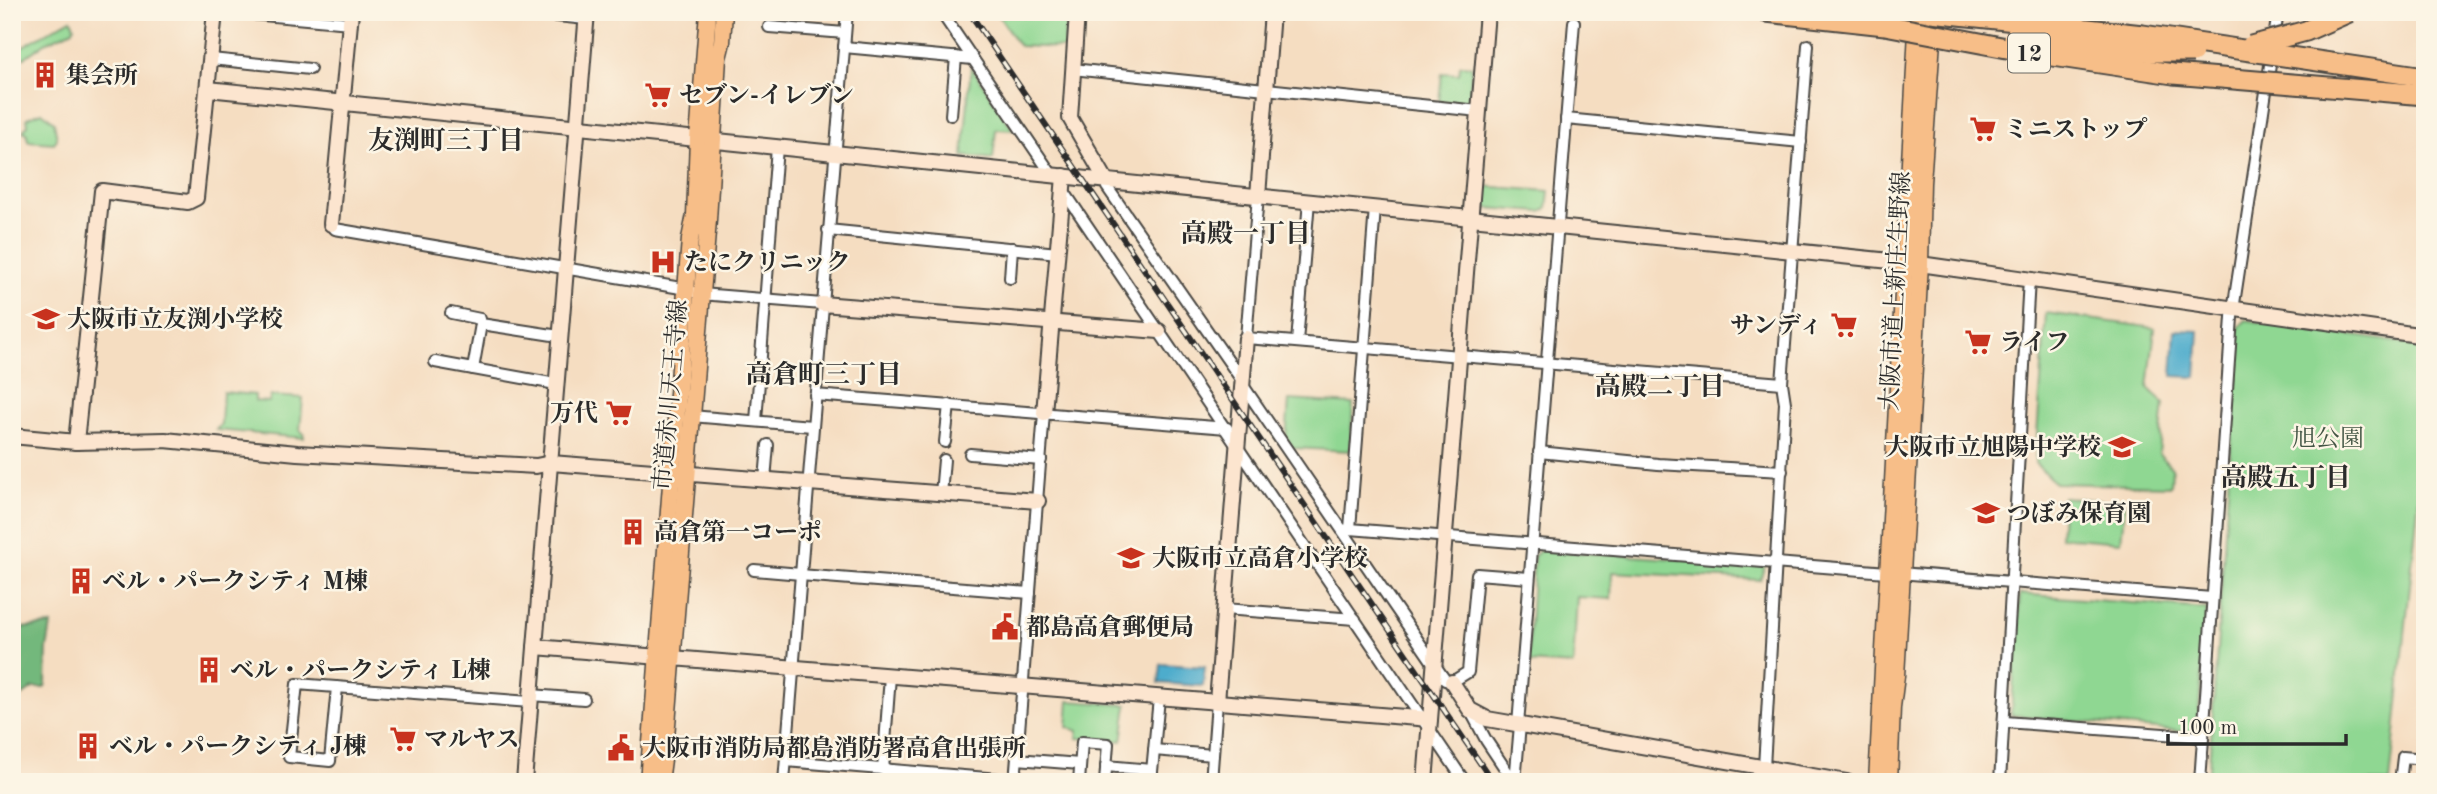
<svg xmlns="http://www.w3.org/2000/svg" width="2437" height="794" font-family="'Old Standard TT','Noto Serif JP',serif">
  <rect width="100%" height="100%" fill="#fcf5e5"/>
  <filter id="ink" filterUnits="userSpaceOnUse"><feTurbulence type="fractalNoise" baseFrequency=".0143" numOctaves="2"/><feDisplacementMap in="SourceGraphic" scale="14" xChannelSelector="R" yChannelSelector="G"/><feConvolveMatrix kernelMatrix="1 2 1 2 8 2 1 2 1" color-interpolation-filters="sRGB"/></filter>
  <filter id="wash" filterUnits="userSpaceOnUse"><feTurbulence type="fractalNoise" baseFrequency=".00686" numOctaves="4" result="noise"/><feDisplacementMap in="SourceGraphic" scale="28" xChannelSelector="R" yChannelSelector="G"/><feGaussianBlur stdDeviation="1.57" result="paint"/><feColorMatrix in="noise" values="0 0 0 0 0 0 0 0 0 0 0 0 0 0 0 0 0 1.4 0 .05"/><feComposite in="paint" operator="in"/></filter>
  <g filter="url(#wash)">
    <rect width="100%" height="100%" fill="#f5ddc1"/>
    <g fill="#8fd792" stroke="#5d815e" stroke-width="2">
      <polygon points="996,12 1067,12 1064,48 1019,46"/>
      <polygon points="71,19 74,26 73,30 45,43 24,58 18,57 15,52 18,49"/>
      <polygon points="1460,65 1472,66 1469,104 1439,101 1442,73 1459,74"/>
      <polygon points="971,66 1013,130 996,129 993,159 963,156"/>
      <polygon points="42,112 54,122 57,139 54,143 28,141 27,133 23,131 28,125 27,118"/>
      <polygon points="1480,186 1549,191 1547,209 1541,212 1487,208 1478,204"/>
      <polygon points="2046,313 2155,328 2148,388 2164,403 2159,454 2172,468 2171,486 2055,483 2035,463"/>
      <polygon points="2246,320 2425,346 2425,437 2390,782 2208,782 2239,327"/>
      <polygon points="223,392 255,395 255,401 269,402 271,396 303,398 300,430 304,434 304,438 216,430 221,424"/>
      <polygon points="1289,400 1353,404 1350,451 1293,448 1286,438"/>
      <polygon points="2063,497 2125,503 2121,542 2060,537"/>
      <polygon points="1541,550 1765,565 1760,580 1612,572 1611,599 1577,597 1573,665 1528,662 1534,556"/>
      <polygon points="2020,594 2207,609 2197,733 2011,715"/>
      <polygon points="1069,701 1127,705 1122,741 1077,738 1078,731 1067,727"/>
    </g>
    <polygon fill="#73b87c" stroke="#4f7254" stroke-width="2" points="51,625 47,649 46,684 44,688 33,688 12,703 12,629"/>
    <g fill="#4eaccc" stroke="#3c6c7c" stroke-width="2">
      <polygon points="2175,330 2199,331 2196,377 2172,376"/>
      <polygon points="1161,664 1205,667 1203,686 1159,683"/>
    </g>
  </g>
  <g filter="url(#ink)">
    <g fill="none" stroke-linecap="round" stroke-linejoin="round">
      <g stroke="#494642" stroke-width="14">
        <g id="street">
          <polyline points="231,12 350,23"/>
          <polyline points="519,12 586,19"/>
          <polyline points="941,12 1052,175"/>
          <polyline points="769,27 845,33"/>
          <polyline points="844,47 973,59"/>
          <polyline points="211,59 310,69"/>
          <polyline points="1072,69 1479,111"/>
          <polyline points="951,115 956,57"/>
          <polyline points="1566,119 1801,142"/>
          <polyline points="1106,180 1107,187 1243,382"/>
          <polyline points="1063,190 1465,782"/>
          <polyline points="1258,196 1246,338 1782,383"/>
          <polyline points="331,224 335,229 675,287 701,294 822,304"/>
          <polyline points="828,230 1058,253"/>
          <polyline points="1010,278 1012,248"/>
          <polyline points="451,313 480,319 481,324 559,336"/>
          <polyline points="1297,342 1309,201"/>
          <polyline points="435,362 556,384"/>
          <polyline points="473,369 481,324"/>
          <polyline points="1242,384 1445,680 1452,682 1468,672 1477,574 1529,578"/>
          <polyline points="815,395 1227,428"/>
          <polyline points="691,416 812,426"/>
          <polyline points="756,421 777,147"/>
          <polyline points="945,442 949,405"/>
          <polyline points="1539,452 1658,464 1782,471"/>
          <polyline points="970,454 1041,460"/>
          <polyline points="765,480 768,445"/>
          <polyline points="941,494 944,460"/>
          <polyline points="1350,529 1375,208"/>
          <polyline points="1343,530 1350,529 2212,598"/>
          <polyline points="754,570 801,574"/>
          <polyline points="800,575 1030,593"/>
          <polyline points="1224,609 1355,619"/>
          <polyline points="337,687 330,761 289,757 297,684 530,702"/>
          <polyline points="531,695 584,699"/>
          <polyline points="1470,710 1486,740 1514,782"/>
          <polyline points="2005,722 2203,737"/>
          <polyline points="1518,725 1574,22"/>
          <polyline points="1154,750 1213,755"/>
          <polyline points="1017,759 1080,764"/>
          <polyline points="786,761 1036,782"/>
          <polyline points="1106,766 1152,770"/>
          <polyline points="1764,767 1785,403 1782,383 1808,45"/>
          <polyline points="883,770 890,676"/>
          <polyline points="784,782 847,12"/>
          <polyline points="1015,782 1044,413"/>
          <polyline points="1079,782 1082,742 1108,744 1105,782"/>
          <polyline points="1151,782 1159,698"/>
          <polyline points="1211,782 1217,702"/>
          <polyline points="1515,782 1520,725"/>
          <polyline points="2000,782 2029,279"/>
          <polyline points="2200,782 2232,317 2278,12"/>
          <polyline points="2400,782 2403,757 2425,759"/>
        </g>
      </g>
      <g stroke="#494642" stroke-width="18">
        <g id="secondary">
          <polyline points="1077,12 1070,118 1106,180"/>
          <polyline points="208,89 1920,264 2425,336"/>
          <polyline points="1258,196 1272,12"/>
          <polyline points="331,224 351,12"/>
          <polyline points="822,304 1159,331"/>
          <polyline points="1044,413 1064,176"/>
          <polyline points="12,436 76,442 165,440 297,453 498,464 536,466 551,463 1038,501"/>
          <polyline points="76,442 102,191 188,202 196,198 215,12"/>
          <polyline points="535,647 1430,719"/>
          <polyline points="1452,682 1470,710 1487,719 1847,782"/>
          <polyline points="1217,702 1246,338"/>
          <polyline points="524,782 587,12"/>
          <polyline points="1425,782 1487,12"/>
          <polyline points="1763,782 1764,767"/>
        </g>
      </g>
      <g stroke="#494642" stroke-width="19">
        <g id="primary">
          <polyline points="648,782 690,239 695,215 698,139 708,12"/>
          <polyline points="660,782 666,737 708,220 718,58 722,42 724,12"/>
          <polyline points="1877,782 1918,12"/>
          <polyline points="1889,782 1892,707 1896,676 1920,264 1922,183 1934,12"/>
        </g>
      </g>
      <g stroke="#494642" stroke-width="23">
        <polyline id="highway" points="1766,12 1885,25"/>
      </g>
      <use href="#street" stroke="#fff" stroke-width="10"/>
      <use href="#secondary" stroke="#fce5cf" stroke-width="14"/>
      <use href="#primary" stroke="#f7be88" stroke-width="16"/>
      <use href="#highway" stroke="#f7be88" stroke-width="19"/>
      <g stroke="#2b2b2b" stroke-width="6">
        <polyline id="rail" points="969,12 1493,782"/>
      </g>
      <use href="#rail" stroke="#fcf5e5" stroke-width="3.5" stroke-dasharray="10" stroke-linecap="butt"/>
      <g stroke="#494642" stroke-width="23" stroke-linecap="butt">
        <g id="highway-bridge">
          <polyline points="1931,12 2143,35 2425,77"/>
          <polyline points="1885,25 2033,53 2173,74 2425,95"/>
          <polyline points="2014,38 2153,52 2193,52"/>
          <polyline points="2251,46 2306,31 2349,12"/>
        </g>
      </g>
      <use href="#highway-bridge" stroke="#f7be88" stroke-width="19"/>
    </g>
  </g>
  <defs>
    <g id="building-bare" transform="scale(2.1)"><path d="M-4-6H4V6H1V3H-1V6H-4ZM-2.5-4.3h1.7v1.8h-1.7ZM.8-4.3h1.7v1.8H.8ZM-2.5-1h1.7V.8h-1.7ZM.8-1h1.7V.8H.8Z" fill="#c8321e" stroke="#fcf5e5" stroke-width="2.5" paint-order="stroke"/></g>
    <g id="supermarket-bare" transform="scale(2.1)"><path d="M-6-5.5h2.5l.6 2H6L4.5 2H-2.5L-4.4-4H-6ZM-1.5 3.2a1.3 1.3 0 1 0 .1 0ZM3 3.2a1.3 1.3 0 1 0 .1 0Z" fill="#c8321e" stroke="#fcf5e5" stroke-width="2.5" paint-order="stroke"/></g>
    <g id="hospital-bare" transform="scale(2.1)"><path d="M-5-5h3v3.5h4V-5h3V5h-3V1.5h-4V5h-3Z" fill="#c8321e" stroke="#fcf5e5" stroke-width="2.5" paint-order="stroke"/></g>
    <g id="school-bare" transform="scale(2.1)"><path d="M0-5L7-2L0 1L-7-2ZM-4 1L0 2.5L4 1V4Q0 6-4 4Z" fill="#c8321e" stroke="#fcf5e5" stroke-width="2.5" paint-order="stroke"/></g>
    <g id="civic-bare" transform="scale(2.1)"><path d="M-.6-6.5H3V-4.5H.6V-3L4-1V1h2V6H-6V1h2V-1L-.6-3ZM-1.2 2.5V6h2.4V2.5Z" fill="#c8321e" stroke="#fcf5e5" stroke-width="2.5" paint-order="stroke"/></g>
  </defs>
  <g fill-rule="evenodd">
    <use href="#building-bare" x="45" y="75"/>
    <use href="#supermarket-bare" x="658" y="95"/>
    <use href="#supermarket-bare" x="1983" y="129"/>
    <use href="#hospital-bare" x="663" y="262"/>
    <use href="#school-bare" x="46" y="319"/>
    <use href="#supermarket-bare" x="1844" y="325"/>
    <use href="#supermarket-bare" x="1978" y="342"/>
    <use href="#supermarket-bare" x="619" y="413"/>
    <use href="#school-bare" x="2122" y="447"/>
    <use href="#school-bare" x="1986" y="513"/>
    <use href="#building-bare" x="633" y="532"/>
    <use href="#school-bare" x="1131" y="558"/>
    <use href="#building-bare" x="81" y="581"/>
    <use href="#civic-bare" x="1005" y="627"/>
    <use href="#building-bare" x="209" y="670"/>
    <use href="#supermarket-bare" x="403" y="739"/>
    <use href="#building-bare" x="88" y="746"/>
    <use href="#civic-bare" x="621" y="748"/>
  </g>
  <g text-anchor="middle" stroke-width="5" stroke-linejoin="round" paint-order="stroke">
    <rect fill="#fcf5e5" stroke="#6a6863" stroke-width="2" x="2008" y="33.5" width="42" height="39" rx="5"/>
    <g font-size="23" font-weight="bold" fill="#2b2b2b">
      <text x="2029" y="61">12</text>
    </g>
    <g font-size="24" font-weight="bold" fill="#2b2b2b" stroke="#fcf5e5" text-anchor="start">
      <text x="66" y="83">集会所</text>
      <text x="679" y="103">セブン-イレブン</text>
      <text x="2004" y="137">ミニストップ</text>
      <text x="684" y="270">たにクリニック</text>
      <text x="67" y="327">大阪市立友渕小学校</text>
      <text x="1823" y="333" text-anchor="end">サンディ</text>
      <text x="1999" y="350">ライフ</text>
      <text x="598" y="421" text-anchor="end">万代</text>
      <text x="2101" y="455" text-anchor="end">大阪市立旭陽中学校</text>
      <text x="2007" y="521">つぼみ保育園</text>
      <text x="654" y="540">高倉第一コーポ</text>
      <text x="1152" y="566">大阪市立高倉小学校</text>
      <text x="102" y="589">ベル・パークシティ M棟</text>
      <text x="1026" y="635">都島高倉郵便局</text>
      <text x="230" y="678">ベル・パークシティ L棟</text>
      <text x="424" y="747">マルヤス</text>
      <text x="109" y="754">ベル・パークシティ J棟</text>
      <text x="642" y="756">大阪市消防局都島消防署高倉出張所</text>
    </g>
    <g font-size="24" fill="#2b2b2b" stroke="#fcf5e5">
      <text transform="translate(1895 291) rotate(-87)" y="8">大阪市道上新庄生野線</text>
      <text transform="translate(670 395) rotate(-85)" y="8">市道赤川天王寺線</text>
    </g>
    <g font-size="24" fill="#445645" stroke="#fcf5e5">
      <text x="2328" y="446">旭公園</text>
    </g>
    <g font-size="26" font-weight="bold" fill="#2b2b2b" stroke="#fcf5e5">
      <text x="446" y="149">友渕町三丁目</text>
      <text x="1246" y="242">高殿一丁目</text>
      <text x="824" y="383">高倉町三丁目</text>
      <text x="1660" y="395">高殿二丁目</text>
      <text x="2286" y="486">高殿五丁目</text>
    </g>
  </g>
  <rect width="2437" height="794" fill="none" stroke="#fcf5e5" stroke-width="42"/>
  <path d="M2168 734v10h178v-10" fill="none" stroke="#2b2b2b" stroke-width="3.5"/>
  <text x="2178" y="734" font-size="21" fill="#2b2b2b" stroke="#fcf5e5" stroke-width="5" paint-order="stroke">100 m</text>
</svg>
